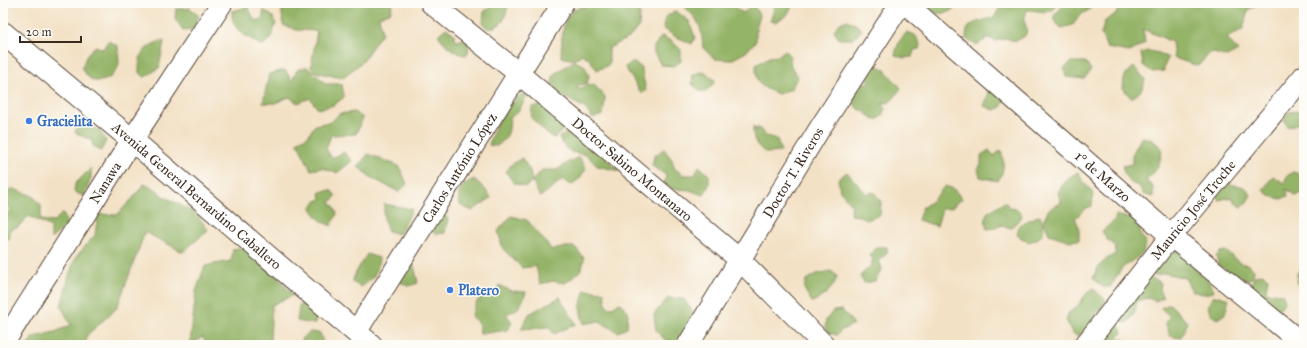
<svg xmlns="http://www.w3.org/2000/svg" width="1307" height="348" font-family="'IM FELL Great Primer',serif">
  <rect width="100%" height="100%" fill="#fdfcf7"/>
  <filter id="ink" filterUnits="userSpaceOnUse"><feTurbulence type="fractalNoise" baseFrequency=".025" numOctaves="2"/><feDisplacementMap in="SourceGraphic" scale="8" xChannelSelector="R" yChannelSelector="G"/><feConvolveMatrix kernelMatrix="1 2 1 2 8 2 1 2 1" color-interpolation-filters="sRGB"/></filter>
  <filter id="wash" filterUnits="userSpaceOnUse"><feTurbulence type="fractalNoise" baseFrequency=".012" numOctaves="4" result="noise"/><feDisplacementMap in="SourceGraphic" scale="16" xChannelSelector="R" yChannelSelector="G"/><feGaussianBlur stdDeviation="0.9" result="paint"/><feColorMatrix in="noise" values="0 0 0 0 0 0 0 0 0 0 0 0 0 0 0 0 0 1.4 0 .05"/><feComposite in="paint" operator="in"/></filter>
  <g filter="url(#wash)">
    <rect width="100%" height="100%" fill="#f3e1c5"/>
    <g fill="#94b467" stroke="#686f42">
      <polygon points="281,3 393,3 390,13 379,16 382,33 361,63 342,78 315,72 311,67 317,31 296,30 283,25"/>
      <path d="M494 3H506L508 6C504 21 504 24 489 29L483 24 484 12Z"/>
      <path d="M597 3H631L640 14 639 26 630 37 609 48V65L597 70 590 60 582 54 574 60 561 57C562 41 560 16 578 8 584 6 591 6 597 3Z"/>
      <path d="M683 3H731L733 6 743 13 753 4 760 16 756 28V41L746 52 731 60 715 59 703 48C702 38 702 26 695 18 691 12 685 9 683 3Z"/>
      <polygon points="776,3 794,3 787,15 776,22 770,21"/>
      <path d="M925 3H956L952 11C938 15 933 15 925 3Z"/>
      <path d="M1002 3H1055L1056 4 1052 11C1043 13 1036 10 1027 10L1024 20 1027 30 1025 36 1015 41 1005 38 996 41 986 37 985 40 976 45 966 39C966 28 969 24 980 21L982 23 983 20 994 18Z"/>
      <polygon points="1065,3 1094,3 1089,10 1080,15 1073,25 1061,28 1054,21 1054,16"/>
      <polygon points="1119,3 1257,3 1255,6 1248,10 1243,29 1227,38 1238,51 1227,57 1211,52 1198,66 1174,58 1172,42 1143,29 1145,43 1130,52 1107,48 1101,34 1105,21 1117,13"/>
      <path d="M248 7 255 21 262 19 264 10 273 17 276 23 271 39 262 46C254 40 235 32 233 21 232 18 232 14 232 11Z"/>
      <polygon points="190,8 199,16 193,29 183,30 175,19 176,9"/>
      <polygon points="676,11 689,21 695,37 692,44 674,36 663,28 665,17"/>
      <polygon points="847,20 855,24 862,30 853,39 839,39 834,30 840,23"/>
      <path d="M446 28 454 34 456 41 466 39 469 47 467 55C455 55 445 45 438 35Z"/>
      <path d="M907 32 915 35 920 44 919 49 914 50 912 57 904 58 895 55C897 45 900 39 907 32Z"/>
      <polygon points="662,36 673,42 681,50 681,61 674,66 661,65 652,49"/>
      <path d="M108 41 118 46C118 51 119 58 119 63 117 77 98 88 87 76 85 74 84 70 82 68 85 58 88 52 96 46L103 49Z"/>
      <path d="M160 41H164L159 68 145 77 139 73C139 53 142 49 160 41Z"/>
      <path d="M785 50 790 57 791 67 798 76 791 89 778 94C760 86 756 85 756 65L769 57 778 56Z"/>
      <polygon points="1149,51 1159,53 1168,58 1164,67 1164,71 1152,72 1143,65 1141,53"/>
      <polygon points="574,61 584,65 589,76 587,84 577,85 577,89 593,84 604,95 605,98 603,115 592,118 585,108 560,95 551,86 554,74"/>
      <polygon points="633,62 641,67 646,91 641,93 625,67"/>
      <polygon points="1072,62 1086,62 1091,70 1084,79 1066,77 1064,68"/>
      <polygon points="874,65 883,68 901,88 894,98 888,103 882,102 885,108 882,116 877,120 867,115 865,112 857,108 853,102 856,93 864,82 870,85 867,78"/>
      <polygon points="307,67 326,84 342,84 344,97 334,105 318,109 310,98 298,103 289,97 275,103 263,103 269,74 285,70 292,81 297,70"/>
      <path d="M1134 67 1145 79C1143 90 1140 93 1131 98L1123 88C1124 77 1124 73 1134 67Z"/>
      <polygon points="700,72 706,73 716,81 705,92 700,91 692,84 693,75"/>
      <polygon points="987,87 1005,99 1001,107 994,110 984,106 988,96"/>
      <path d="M521 94 527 95 520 109 510 118C509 132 509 137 497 146L489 145C494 124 505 109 521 94Z"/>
      <path d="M545 105 563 117 562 131 554 138C544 134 540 125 531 118L532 107Z"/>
      <polygon points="1299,111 1304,113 1304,121 1288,127 1283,119 1288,112"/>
      <polygon points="354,112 363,118 356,134 331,135 326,149 332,158 344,152 352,161 337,173 322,168 311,170 297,142 308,136 315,125 331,122 339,114"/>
      <polygon points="89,118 93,128 100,131 106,141 101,151 93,146 91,139 86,138 75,132 80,119"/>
      <path d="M753 126 754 131 755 127 757 131 758 127 766 136 777 139 781 152 766 153C755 145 753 140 753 126Z"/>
      <polygon points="576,130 620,171 597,166 587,155 571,152 562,144 559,137"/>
      <path d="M1143 137 1152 140 1162 148C1161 162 1157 172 1146 180L1153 187V197L1143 194 1139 186C1127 183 1126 178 1122 166L1132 164V155L1141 138Z"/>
      <path d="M664 149 672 160 675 169 684 175H695L699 166 709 175V185L704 195C699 194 693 191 689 190 675 188 677 193 664 184L666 175 652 166 654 156Z"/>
      <path d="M989 150 994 156 1001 150C1004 161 1005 171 998 181L980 177 978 169 981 164V155Z"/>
      <polygon points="368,154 399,166 407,184 399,192 372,178 358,167"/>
      <polygon points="579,157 586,169 579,179 571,185 563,179 540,197 532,181 526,187 514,183 506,172 512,164 522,158 530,171 532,181 542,170 557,170 567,163"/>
      <polygon points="91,168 91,178 84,196 74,192 75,184"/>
      <polygon points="847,172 858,185 867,194 874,192 881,202 880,215 866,220 860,216 850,215 852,206 840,191 838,179"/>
      <polygon points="1078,172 1085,184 1093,192 1092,206 1087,208 1075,218 1079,227 1079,240 1070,241 1049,234 1043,220 1049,209 1061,203 1058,193 1065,180"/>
      <polygon points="1293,172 1300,174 1304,180 1304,192 1296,196 1286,189 1288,196 1281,199 1270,196 1263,190 1273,176 1284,183 1287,176"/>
      <path d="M474 179 485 189 491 198 472 211 460 205C457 190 460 186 474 179Z"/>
      <polygon points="1220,182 1245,187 1251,195 1247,202 1242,207 1235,203 1232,197 1219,200 1214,191"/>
      <polygon points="144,184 157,190 161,195 190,210 199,217 208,230 183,252 145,232 117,308 87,335 85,345 28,345 33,337 55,332 71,325 61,306 70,272 76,257 95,235 98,214 117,215 133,198"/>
      <polygon points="945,186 954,189 962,199 957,202 953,207 942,209 937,226 918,220 922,208 932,201"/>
      <polygon points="11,188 33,196 41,205 41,220 53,222 63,213 67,225 51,239 51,227 29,216 18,227 11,229 9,239 3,238 3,218 10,210 3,198"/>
      <path d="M331 190 336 196 330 203 334 206 337 214 331 226C320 221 317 218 311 208L315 202 321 199 320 192Z"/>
      <polygon points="1005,202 1010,207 1016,208 1022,215 1021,218 1011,228 1001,225 996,228 987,229 986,226 985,217 988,212"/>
      <polygon points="384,204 412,209 405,225 399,234 388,231 384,220"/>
      <polygon points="441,214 448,218 445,233 435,234 427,226"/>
      <path d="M1040 215C1045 230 1046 238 1028 242L1017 235 1019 225Z"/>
      <path d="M1116 215 1136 220 1140 227 1141 236 1146 241 1143 253 1122 268 1110 287H1103L1093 278C1097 266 1104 260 1115 254L1116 247 1107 240 1102 231 1115 220Z"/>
      <path d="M511 216 527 220 552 250 566 247H575L584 258C583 272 576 275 565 283L553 281 540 284 536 266 522 268 503 249 498 231Z"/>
      <polygon points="250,246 293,295 272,305 270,339 272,345 206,345 203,337 190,345 196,291 205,266 231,261 233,249"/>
      <path d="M878 247H887C889 254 884 256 879 260L882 269 875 281 864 283 860 276 871 266 873 259 869 255Z"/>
      <polygon points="1181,249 1207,268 1209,283 1213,287 1214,292 1202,294 1192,291 1185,278 1165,273 1158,275 1144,274 1152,255"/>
      <polygon points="1226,251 1240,263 1249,265 1254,270 1253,277 1248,280 1244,279 1219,266 1216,256 1220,252"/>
      <path d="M367 254 379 258C378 273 373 279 361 287L352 282 356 272Z"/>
      <polygon points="412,257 418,283 409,286 400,282"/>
      <polygon points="1302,269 1304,269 1304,289 1296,283 1297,273"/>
      <path d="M831 271 837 276C835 287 823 298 812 302L804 289 806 280 817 274Z"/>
      <polygon points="1262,274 1268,278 1266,291 1268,293 1283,294 1285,301 1280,308 1275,309 1269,304 1267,299 1258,299 1251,293 1251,284 1255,276"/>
      <polygon points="1148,276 1161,283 1160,291 1163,298 1155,301 1148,298 1137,301 1134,314 1127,323 1116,320"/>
      <path d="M499 285 511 291 526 292C521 306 520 309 506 314L512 322 508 330 480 334 478 322 471 317 476 303 486 291 496 294Z"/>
      <path d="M1093 289 1106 300 1102 309 1096 313C1094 327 1092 330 1078 336L1072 333 1066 320 1068 313 1076 308 1088 292Z"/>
      <path d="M585 290 604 292 606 304 610 308 620 303 628 311 627 328 618 332 599 321 584 324C579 310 580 304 585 290Z"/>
      <polygon points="1219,296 1229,299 1225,314 1217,319 1210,314 1208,306 1212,297"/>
      <path d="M560 297C565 307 571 315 576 324L554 334 549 327 521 329 529 314Z"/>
      <polygon points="311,298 320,312 314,324 297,321 299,306"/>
      <polygon points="668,298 684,299 694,314 694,334 680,344 665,340 656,330 654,314"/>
      <polygon points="1170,304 1187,322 1183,334 1180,338 1170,336 1165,321 1170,317 1161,308"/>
      <polygon points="842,310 854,324 842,330 837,335 829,333 825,328 826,320 833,311"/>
      <polygon points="1115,321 1120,327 1122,333 1117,338 1130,342 1134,345 1103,345 1101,338"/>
      <polygon points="310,332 320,333 324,345 303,345 301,339"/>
    </g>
  </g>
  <g filter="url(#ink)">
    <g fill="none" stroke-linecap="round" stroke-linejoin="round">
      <g stroke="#574537" stroke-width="23">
        <g id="street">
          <path id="s1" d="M431 3 518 73 740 260 824 345"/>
          <path id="s2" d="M905 3 1171 236 1304 345"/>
          <path id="s3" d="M356 332 563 3"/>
          <path id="s4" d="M3 344 132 140 222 3"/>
          <path id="s5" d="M688 345 820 128 901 3"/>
          <path id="s6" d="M1085 345 1171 236 1304 76"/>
        </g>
      </g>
      <g stroke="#574537" stroke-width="24">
        <g id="secondary">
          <path id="s7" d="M3 33 132 140 371 345"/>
        </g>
      </g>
      <use href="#street" stroke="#fff" stroke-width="21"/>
      <use href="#secondary" stroke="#fff" stroke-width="22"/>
    </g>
  </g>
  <g fill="#3f7fe0" stroke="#fdfcf7" stroke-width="1.5">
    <circle cx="29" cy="121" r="4"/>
    <circle cx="450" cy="290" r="4"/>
  </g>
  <g text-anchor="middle" stroke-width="3" stroke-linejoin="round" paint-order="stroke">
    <g font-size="14" font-weight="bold" fill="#366cbe" stroke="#fdfcf7" text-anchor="start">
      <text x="37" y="126">Gracielita</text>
      <text x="458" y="295">Platero</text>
    </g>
    <g font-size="14" fill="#3b2a1e" stroke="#fdfcf7">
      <text dy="5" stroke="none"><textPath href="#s3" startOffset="194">Carlos António López</textPath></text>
      <text dy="5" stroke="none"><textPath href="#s1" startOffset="261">Doctor Sabino Montanaro</textPath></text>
      <text dy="5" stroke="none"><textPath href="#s5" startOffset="202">Doctor T. Riveros</textPath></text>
      <text dy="5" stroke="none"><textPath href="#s2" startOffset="263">1° de Marzo</textPath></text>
      <text dy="5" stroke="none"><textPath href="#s4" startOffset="191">Nanawa</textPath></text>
      <text dy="5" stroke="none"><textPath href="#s7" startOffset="253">Avenida General Bernardino Caballero</textPath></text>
      <text dy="5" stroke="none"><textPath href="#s6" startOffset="173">Mauricio José Troche</textPath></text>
    </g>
  </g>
  <rect width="1307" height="348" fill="none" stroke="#fdfcf7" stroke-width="16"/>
  <path d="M20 36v6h61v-6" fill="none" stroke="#3b2a1e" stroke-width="2"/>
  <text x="26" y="36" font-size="12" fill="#3b2a1e" stroke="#fdfcf7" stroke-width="3" paint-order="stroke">20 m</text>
</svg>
